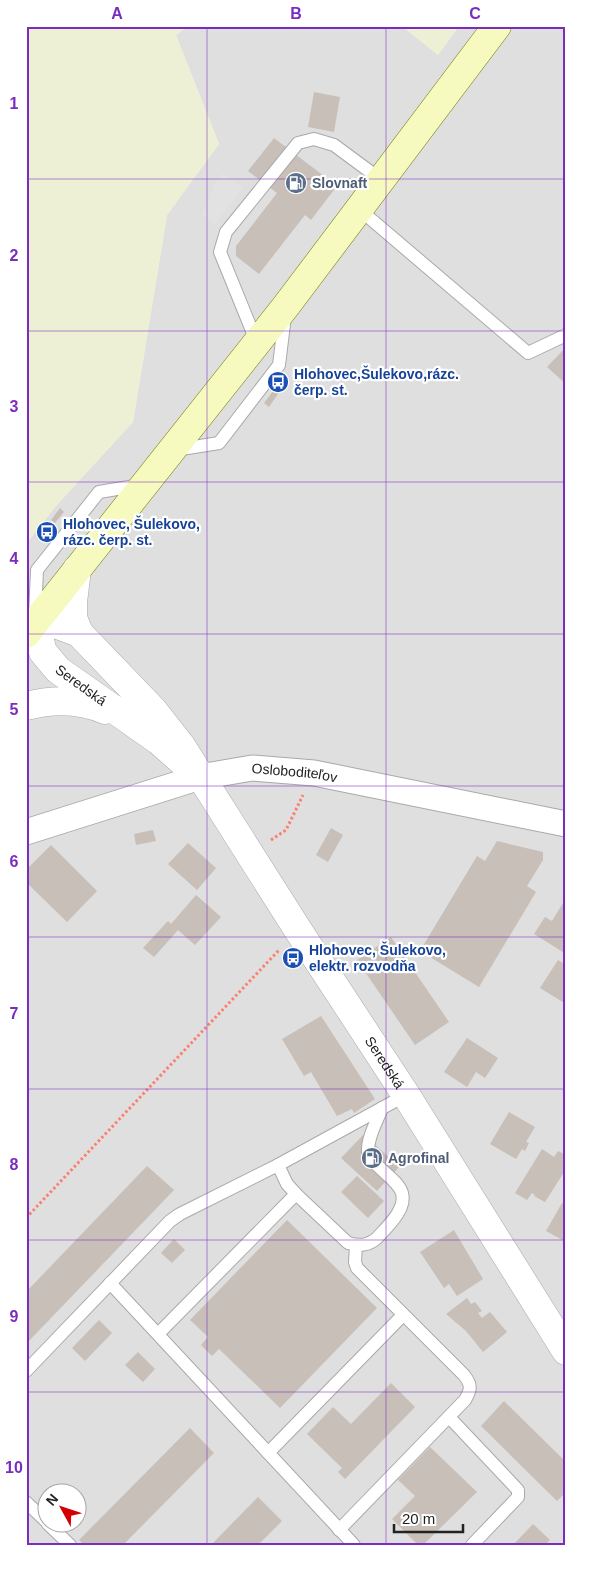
<svg xmlns="http://www.w3.org/2000/svg" width="592" height="1571" font-family="Helvetica,sans-serif">
  <rect width="100%" height="100%" fill="#f2efe9"/>
  <path fill="#e0dfdf" fill-rule="evenodd" d="M188 26H402L438 55 459 26H566V1545H26V544L56 506 133 422 167 215 219 144 176 35ZM48 1494H78V1524H48Z"/>
  <g fill="#eef0d5">
    <polygon points="26,26 188,26 176,35 219,144 167,215 133,422 56,506 26,544"/>
    <polygon points="402,26 459,26 438,55"/>
  </g>
  <polygon fill="#e2e2e2" points="223,173 243,188 215,224 201,214 207,205 206,204 211,196 209,194 214,188 212,186"/>
  <g fill="#c7bfb8">
    <polygon points="314,92 340,97 334,132 308,127"/>
    <polygon points="274,138 337,186 311,220 305,215 259,274 236,256 236,246 277,193 248,171"/>
    <polygon points="566,347 566,384 547,367"/>
    <polygon points="273,391 278,394 269,407 264,403"/>
    <polygon points="60,508 64,512 55,523 51,520"/>
    <polygon points="331,828 343,835 328,862 316,855"/>
    <polygon points="153,830 156,841 136,845 134,834"/>
    <polygon points="497,841 543,852 543,860 527,886 536,892 479,987 420,951 477,856 485,861"/>
    <polygon points="188,843 216,868 197,890 168,864"/>
    <polygon points="51,845 97,891 67,922 26,882 26,870"/>
    <polygon points="196,895 221,917 195,945 178,930 154,957 143,948 168,921 171,924"/>
    <polygon points="566,898 566,954 534,934 545,917 552,921"/>
    <polygon points="391,937 449,1022 415,1045 357,960"/>
    <polygon points="558,960 566,965 566,1004 540,988"/>
    <polygon points="321,1016 375,1099 354,1113 352,1109 337,1116 311,1072 304,1076 282,1039"/>
    <polygon points="467,1038 498,1058 485,1078 476,1072 467,1087 444,1072"/>
    <polygon points="509,1112 535,1127 526,1142 529,1143 525,1151 522,1149 516,1159 490,1144"/>
    <polygon points="364,1134 399,1167 377,1191 341,1158"/>
    <polygon points="542,1149 554,1157 558,1151 566,1155 566,1169 545,1202 534,1196 535,1195 532,1193 527,1200 515,1193"/>
    <polygon points="147,1166 174,1190 26,1344 26,1292"/>
    <polygon points="357,1176 384,1201 368,1218 341,1192"/>
    <polygon points="562,1203 566,1205 566,1242 546,1231"/>
    <polygon points="287,1220 377,1308 280,1408 219,1349 212,1356 201,1345 208,1337 190,1320"/>
    <polygon points="454,1230 483,1279 457,1296 449,1284 444,1288 420,1252"/>
    <polygon points="174,1239 185,1250 172,1263 161,1253"/>
    <polygon points="467,1298 471,1304 475,1302 482,1311 478,1313 482,1318 490,1312 507,1332 483,1352 466,1331 446,1314"/>
    <polygon points="99,1320 112,1333 85,1361 72,1348"/>
    <polygon points="138,1352 155,1369 143,1382 125,1365"/>
    <polygon points="391,1383 415,1407 345,1479 338,1472 342,1468 307,1434 333,1407 351,1424"/>
    <polygon points="504,1401 566,1462 566,1492 557,1501 481,1426"/>
    <polygon points="190,1428 214,1453 123,1545 84,1545 79,1540"/>
    <polygon points="430,1447 477,1492 423,1545 418,1545 392,1519 415,1496 398,1480"/>
    <polygon points="258,1497 282,1521 258,1545 211,1545"/>
    <polygon points="533,1524 550,1540 545,1545 513,1545"/>
  </g>
  <g fill="none" stroke-linecap="round" stroke-linejoin="round">
    <g stroke="#a9a9a9" stroke-width="14">
      <g id="service">
        <polyline points="359,209 528,353 566,335"/>
        <polyline points="257,343 220,252 226,232 298,143 314,139 334,145 380,179"/>
        <polyline points="175,450 219,443 279,365 285,316"/>
        <polyline points="35,615 37,570 99,492 141,485"/>
        <path d="M296 1194 348 1243C359 1246 368 1246 377 1238 387 1227 407 1209 402 1193 399 1183 386 1174 379 1167 374 1163 369 1158 368 1152 367 1138 377 1121 382 1108"/>
        <polyline points="110,1283 354,1545"/>
        <polyline points="158,1334 296,1194 287,1184 278,1165"/>
        <polyline points="26,1371 170,1221 180,1214 278,1165 406,1095"/>
        <polyline points="449,1417 518,1490 518,1497 472,1545"/>
        <polyline points="268,1453 403,1315"/>
        <polyline points="26,1502 48,1523"/>
        <polyline points="48,1524 70,1545"/>
        <path d="M339 1530 465 1400C471 1390 472 1385 464 1375L357 1268 355 1262 356 1245"/>
      </g>
    </g>
    <g stroke="#a9a9a9" stroke-width="27">
      <g id="minor">
        <path id="s1" d="M26 832 200 777 252 768 314 773 566 824"/>
      </g>
    </g>
    <g stroke="#a9a9a9" stroke-width="29">
      <g id="tertiary">
        <polyline points="77,569 73,602 73,618 79,633"/>
        <path d="M26 706C53 699 80 699 105 710"/>
        <path id="s2" d="M200 777 159 741 58 670 43 652 35 623 55 624 79 633 153 710 182 747 298 930 406 1095 566 1351"/>
      </g>
    </g>
    <g stroke="#707d05" stroke-width="29">
      <polyline id="secondary" points="26,634 286,306 497,26"/>
    </g>
    <g stroke="#fa8072" stroke-width="3" stroke-dasharray="2.5 2.5" stroke-linecap="butt">
      <polyline points="271,840 286,830 303,795"/>
      <polyline points="26,1218 280,949"/>
    </g>
    <use href="#service" stroke="#fff" stroke-width="12"/>
    <use href="#minor" stroke="#fff" stroke-width="25"/>
    <use href="#tertiary" stroke="#fff" stroke-width="28"/>
    <use href="#secondary" stroke="#f7fabf" stroke-width="28"/>
  </g>
  <path fill="none" stroke="#7b2cbf" stroke-width="1" stroke-opacity="0.55" d="M207 26V1545M386 26V1545M26 179H566M26 331H566M26 482H566M26 634H566M26 786H566M26 937H566M26 1089H566M26 1240H566M26 1392H566"/>
  <defs>
    <g id="fuel-disc" transform="scale(1.125)"><circle r="9.5" fill="#5c6f8a" stroke="#fff"/><path d="M-5.5-6h7V0h2V4h1.3V-2.5L3-4.5l.8-.8L6-3V5H2.5V1h-1V6h-7ZM-4.2-4.7v3.2H.2V-4.7Z" fill="#fff"/></g>
    <g id="bus-disc" transform="scale(1.125)"><circle r="9.5" fill="#1a4fb4" stroke="#fff"/><path d="M-5-6H5V4H4V6H2V4H-2V6H-4V4H-5ZM-3.5-4V0h7V-4ZM-3.5 1.2v1.5H-2V1.2ZM2 1.2v1.5H3.5V1.2Z" fill="#fff"/></g>
  </defs>
  <g fill-rule="evenodd">
    <use href="#fuel-disc" x="296" y="183"/>
    <use href="#bus-disc" x="278" y="382"/>
    <use href="#bus-disc" x="47" y="532"/>
    <use href="#bus-disc" x="293" y="958"/>
    <use href="#fuel-disc" x="372" y="1158"/>
  </g>
  <g text-anchor="middle" stroke-width="4.5" stroke-linejoin="round" paint-order="stroke">
    <g font-size="14" font-weight="bold" fill="#4e5e75" stroke="#fff" text-anchor="start">
      <text x="312" y="188">Slovnaft</text>
      <text x="388" y="1163">Agrofinal</text>
    </g>
    <g font-size="14" font-weight="bold" fill="#164399" stroke="#fff" text-anchor="start">
      <text x="294" y="379">Hlohovec,Šulekovo,rázc.<tspan x="294" dy="16">čerp. st.</tspan></text>
      <text x="63" y="529">Hlohovec, Šulekovo,<tspan x="63" dy="16">rázc. čerp. st.</tspan></text>
      <text x="309" y="955">Hlohovec, Šulekovo,<tspan x="309" dy="16">elektr. rozvodňa</tspan></text>
    </g>
    <g font-size="14" fill="#222" stroke="#fff">
      <text transform="translate(81 685) rotate(36)" y="5">Seredská</text>
      <text dy="5" stroke="none"><textPath href="#s1" startOffset="278">Osloboditeľov</textPath></text>
      <text dy="5" stroke="none"><textPath href="#s2" startOffset="806">Seredská</textPath></text>
    </g>
  </g>
  <rect width="592" height="1571" fill="none" stroke="#ffffff" stroke-width="55"/>
  <g transform="translate(62 1508) rotate(310)"><circle r="24" fill="#ffffff" stroke="#a7a7a7"/>
  <path d="M0-4L9 19L0 12L-9 19Z" fill="#d40000"/>
  <text y="-8" font-size="14" font-weight="bold" text-anchor="middle" fill="#222222">N</text>
  </g>
  <path d="M394 1524v8h69v-8" fill="none" stroke="#222222" stroke-width="2.5"/>
  <text x="402" y="1524" font-size="15" fill="#222222" stroke="#ffffff" stroke-width="4" paint-order="stroke">20 m</text>
  <rect x="28" y="28" width="536" height="1516" fill="none" stroke="#7b2cbf" stroke-width="2"/>
  <g font-size="16" text-anchor="middle" font-weight="bold" fill="#7b2cbf">
    <text x="117" y="19">A</text>
    <text x="296" y="19">B</text>
    <text x="475" y="19">C</text>
    <text x="14" y="109">1</text>
    <text x="14" y="261">2</text>
    <text x="14" y="412">3</text>
    <text x="14" y="564">4</text>
    <text x="14" y="715">5</text>
    <text x="14" y="867">6</text>
    <text x="14" y="1019">7</text>
    <text x="14" y="1170">8</text>
    <text x="14" y="1322">9</text>
    <text x="14" y="1473">10</text>
  </g>
</svg>
